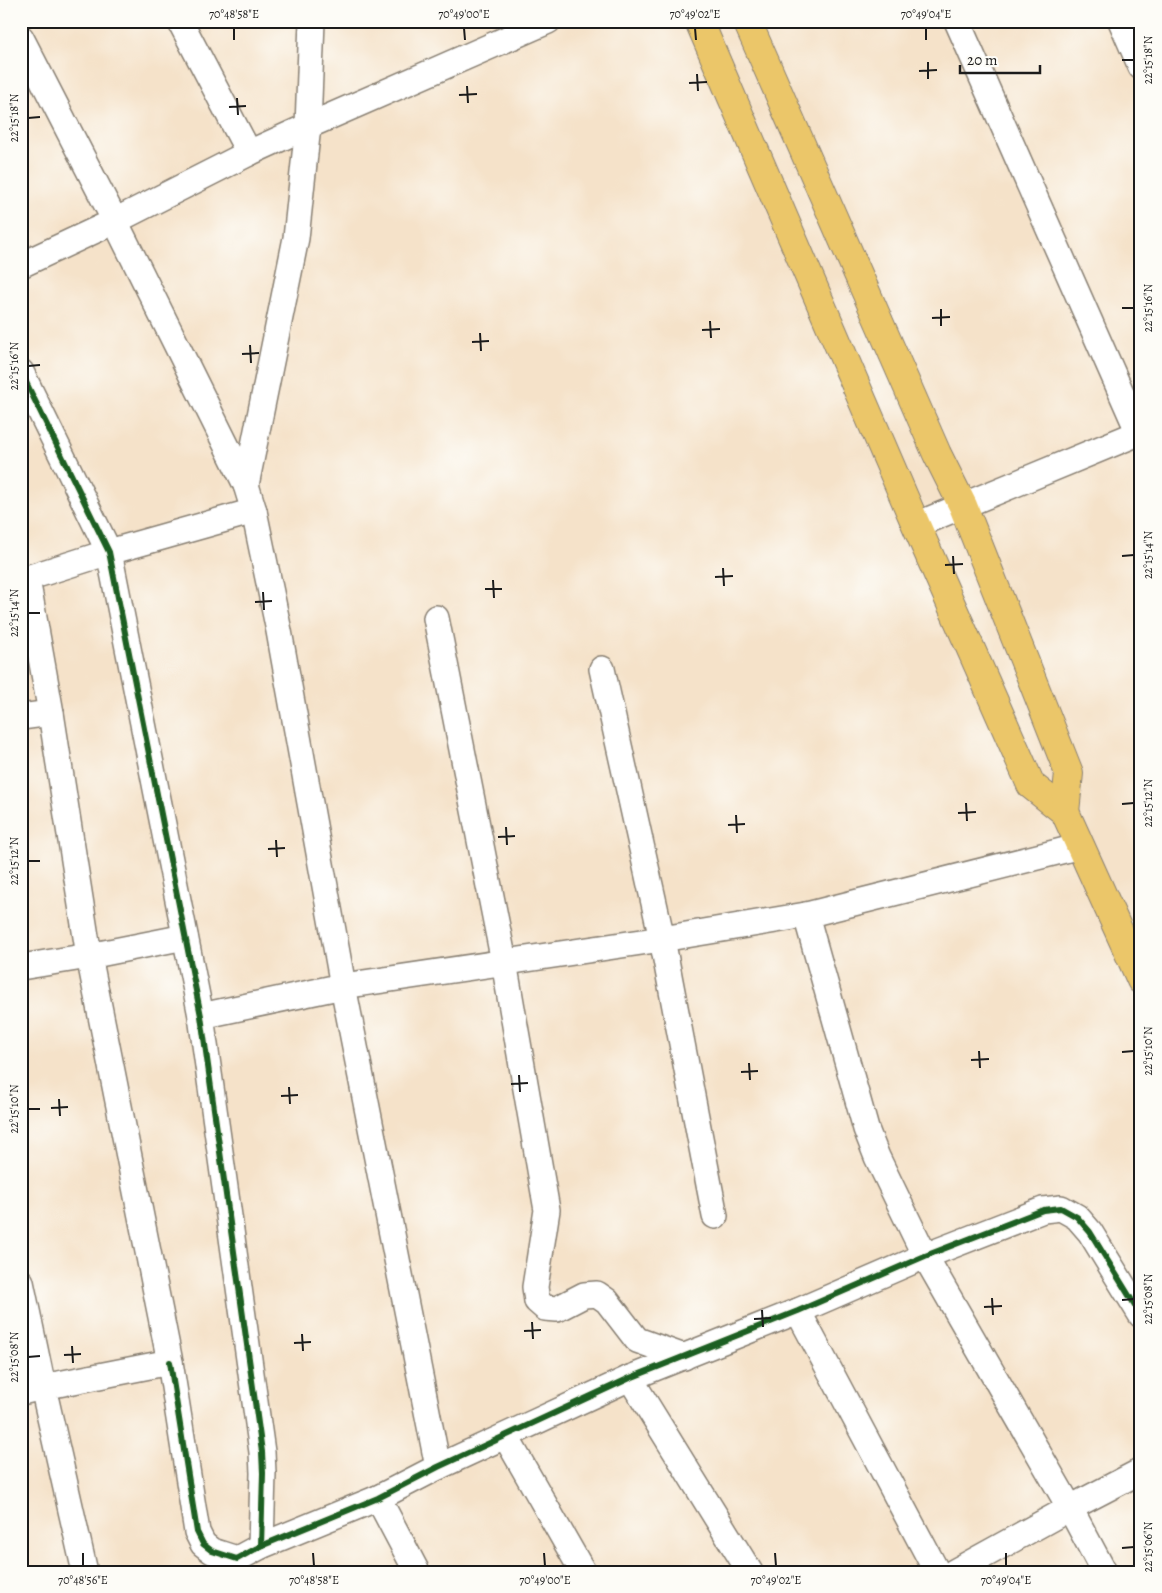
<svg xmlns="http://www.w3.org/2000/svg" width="1162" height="1593" font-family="Alegreya,serif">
  <rect width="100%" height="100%" fill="#fdfcf7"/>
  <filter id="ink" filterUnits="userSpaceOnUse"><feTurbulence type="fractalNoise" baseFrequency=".02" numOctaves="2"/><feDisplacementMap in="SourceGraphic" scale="10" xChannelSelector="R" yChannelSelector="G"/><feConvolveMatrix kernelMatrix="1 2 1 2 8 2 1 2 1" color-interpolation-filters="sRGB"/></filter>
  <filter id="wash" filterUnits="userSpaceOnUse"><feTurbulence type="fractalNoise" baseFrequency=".0096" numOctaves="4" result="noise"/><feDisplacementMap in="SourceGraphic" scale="20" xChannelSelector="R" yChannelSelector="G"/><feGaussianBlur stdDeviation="1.12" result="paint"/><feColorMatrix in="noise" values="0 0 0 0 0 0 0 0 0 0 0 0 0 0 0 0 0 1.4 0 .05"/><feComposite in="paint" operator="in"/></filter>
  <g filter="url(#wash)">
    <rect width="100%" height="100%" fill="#f5e2c9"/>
  </g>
  <g filter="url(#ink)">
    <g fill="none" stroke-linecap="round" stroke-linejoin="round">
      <g stroke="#887f72" stroke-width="28">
        <g id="street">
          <polyline points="180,21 249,153 308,126 548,21"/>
          <polyline points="957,21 1139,433"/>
          <polyline points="1121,21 1141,67"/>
          <polyline points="21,38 115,221 246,485"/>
          <polyline points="21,265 115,221 249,153"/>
          <polyline points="21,372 109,552 201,1016 262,1452 263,1473 261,1546"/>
          <polyline points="254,511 279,631 343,986 438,1467"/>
          <polyline points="916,525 1141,432"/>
          <polyline points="27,579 51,713 89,956 170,1362 43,1387 85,1572"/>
          <polyline points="21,580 109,552 254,511 246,485 296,238 308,126 312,21"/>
          <polyline points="436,618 504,962 547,1210 535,1287 537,1301 545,1308 557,1309 584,1295 597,1294 607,1301 637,1340 684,1357"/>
          <polyline points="602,669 662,939 715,1216"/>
          <polyline points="21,717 51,713"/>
          <polyline points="806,915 866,1129 877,1157 925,1256 1070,1508 954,1572"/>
          <polyline points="21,967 89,956 185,937"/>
          <polyline points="201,1016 343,986 662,939 806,915 1081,846"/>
          <polyline points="21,1282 43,1387 21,1392"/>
          <polyline points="798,1311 937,1572"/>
          <polyline points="170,1362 197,1532 203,1544 212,1551 237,1559 261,1546 378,1498 438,1467 630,1378 798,1311 925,1256 1043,1210 1061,1208 1077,1217 1090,1232 1141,1315"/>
          <polyline points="630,1378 750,1572"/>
          <polyline points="506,1437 583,1572"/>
          <polyline points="378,1498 417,1572"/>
          <polyline points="1104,1572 1070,1508 1141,1471"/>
        </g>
      </g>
      <g stroke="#887f72" stroke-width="30">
        <g id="primary">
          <polyline points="699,21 916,525 1031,785 1065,812 1141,980"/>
          <polyline points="747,21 937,454 963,506 1069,773 1065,812"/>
        </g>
      </g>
      <use href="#street" stroke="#fff" stroke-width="25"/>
      <use href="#primary" stroke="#ebc669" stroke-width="28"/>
      <g stroke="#fdfcf7" stroke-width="9">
        <g id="cycleway">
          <polyline points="21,372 109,552 201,1016 262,1452 263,1473 261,1546"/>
          <polyline points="170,1362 197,1532 203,1544 212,1551 237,1559 261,1546 378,1498 438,1467 630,1378 798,1311 925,1256 1043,1210 1061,1208 1077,1217 1090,1232 1141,1315"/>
        </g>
      </g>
      <use href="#cycleway" stroke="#1b5e20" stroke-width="6"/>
    </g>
  </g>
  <path fill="none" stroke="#1c1c1c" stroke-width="2" d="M234 28V40M464 28 465 40M695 28 696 40M926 28V40M1122 60H1134M928 62V79M919 71 937 70M697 74 698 91M689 83 707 82M467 86 468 103M459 95 477 94M237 98 238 115M229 107 246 106M28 118 40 117M1122 308H1134M941 309V326M932 318 950 317M710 321 711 338M702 330 720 329M480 333 481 351M472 342 489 341M250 345 251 363M242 354 259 353M28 366 40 365M953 556 954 574M1122 556 1134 555M945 565 963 564M723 568 724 586M715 577 733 576M493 580 494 598M485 589H502M263 592 264 610M255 602 272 601M28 613H40M966 803 967 821M1122 804 1134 803M958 813 976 812M736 815 737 833M728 825 745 824M506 827 507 845M498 837 515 836M276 840 277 857M268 849 285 848M28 861H40M979 1051 980 1068M1122 1052 1134 1051M971 1060 989 1059M749 1063 750 1080M741 1072 758 1071M519 1075 520 1092M511 1084 528 1083M289 1087 290 1104M281 1096 298 1095M59 1099 60 1116M51 1108 68 1107M28 1109H40M992 1298 993 1315M1122 1300 1134 1299M984 1307 1002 1306M762 1310 763 1327M754 1319 771 1318M532 1322 533 1339M524 1331 541 1330M302 1334 303 1351M294 1343 311 1342M72 1346 73 1363M64 1355 81 1354M28 1357 40 1356M1122 1548 1134 1547M83 1553V1566M313 1553 314 1566M544 1553 545 1566M775 1553 776 1566M1006 1553V1566"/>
  <rect width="1162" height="1593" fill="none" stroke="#fdfcf7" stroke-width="55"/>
  <path d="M960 65v8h80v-8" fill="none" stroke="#1c1c1c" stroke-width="2.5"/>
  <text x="967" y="65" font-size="15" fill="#1c1c1c" stroke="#fdfcf7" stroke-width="4" paint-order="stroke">20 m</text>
  <rect x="28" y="28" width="1106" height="1538" fill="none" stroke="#1c1c1c" stroke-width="2"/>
  <g font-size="12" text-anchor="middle" fill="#1c1c1c">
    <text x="234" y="18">70°48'58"E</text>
    <text x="464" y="18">70°49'00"E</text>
    <text x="695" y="18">70°49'02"E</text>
    <text x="926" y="18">70°49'04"E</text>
    <text transform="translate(1148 60) rotate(-90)" y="4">22°15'18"N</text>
    <text transform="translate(14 118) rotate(-90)" y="4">22°15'18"N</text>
    <text transform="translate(1148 308) rotate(-90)" y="4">22°15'16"N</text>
    <text transform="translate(14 366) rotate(-90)" y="4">22°15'16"N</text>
    <text transform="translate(1148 555) rotate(-90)" y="4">22°15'14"N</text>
    <text transform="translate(14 613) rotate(-90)" y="4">22°15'14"N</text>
    <text transform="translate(1148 803) rotate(-90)" y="4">22°15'12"N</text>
    <text transform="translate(14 861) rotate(-90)" y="4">22°15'12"N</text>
    <text transform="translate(1148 1051) rotate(-90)" y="4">22°15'10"N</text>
    <text transform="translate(14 1109) rotate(-90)" y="4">22°15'10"N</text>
    <text transform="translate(1148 1299) rotate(-90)" y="4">22°15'08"N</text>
    <text transform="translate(14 1357) rotate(-90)" y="4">22°15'08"N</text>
    <text transform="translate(1148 1547) rotate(-90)" y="4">22°15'06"N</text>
    <text x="83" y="1584">70°48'56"E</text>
    <text x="314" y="1584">70°48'58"E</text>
    <text x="545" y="1584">70°49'00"E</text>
    <text x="776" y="1584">70°49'02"E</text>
    <text x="1006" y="1584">70°49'04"E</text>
  </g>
</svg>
